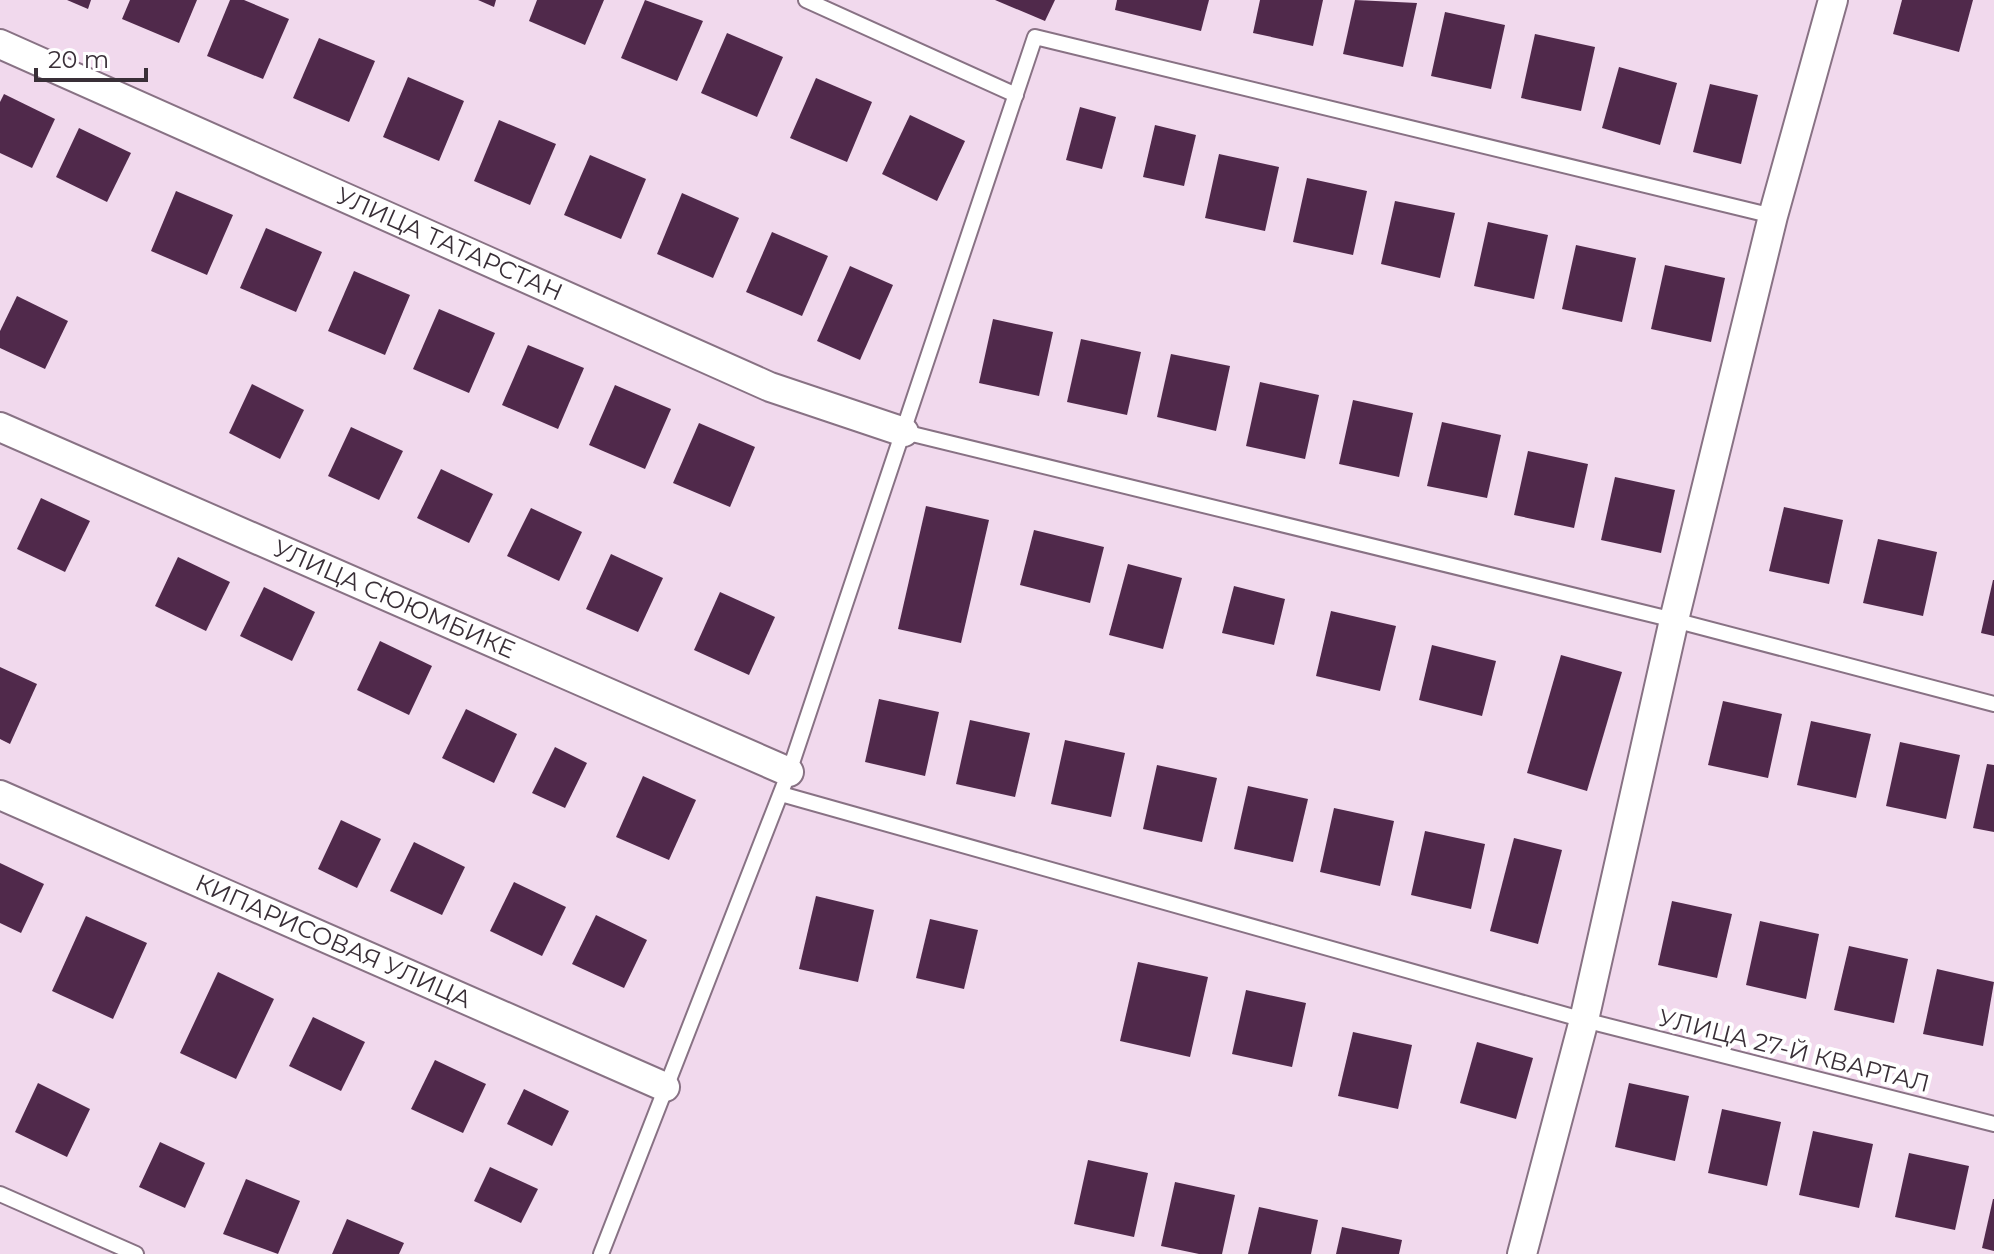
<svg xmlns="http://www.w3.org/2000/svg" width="1994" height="1254" font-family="Montserrat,sans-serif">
  <rect width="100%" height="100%" fill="#f1d9ed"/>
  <g fill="#50294b">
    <polygon points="67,0 91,0 88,9"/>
    <polygon points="130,0 197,0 179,43 122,19"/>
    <polygon points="230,0 244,0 289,19 263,79 207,56"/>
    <polygon points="478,0 496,0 494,7"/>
    <polygon points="537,0 604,0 585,45 529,21"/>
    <polygon points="645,0 703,21 677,81 621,58"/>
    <polygon points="995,0 1055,0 1045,21"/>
    <polygon points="1117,0 1209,0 1201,31 1115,10"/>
    <polygon points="1260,0 1323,0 1313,46 1253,33"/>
    <polygon points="1355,0 1417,3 1403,67 1343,54"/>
    <polygon points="1902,0 1973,0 1959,52 1893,34"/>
    <polygon points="1445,12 1505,25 1491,89 1431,76"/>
    <polygon points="727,33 783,57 757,117 701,93"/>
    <polygon points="1535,34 1595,47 1581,111 1521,98"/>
    <polygon points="319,38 375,61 349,122 293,98"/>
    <polygon points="1619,67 1677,83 1660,145 1602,128"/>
    <polygon points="408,77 464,101 439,161 383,137"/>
    <polygon points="816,78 872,102 847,162 790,138"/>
    <polygon points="1710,84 1758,95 1741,164 1693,152"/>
    <polygon points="4,94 55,119 32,168 0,153 0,102"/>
    <polygon points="1080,107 1116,117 1102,169 1066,160"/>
    <polygon points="910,115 965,141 937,201 882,174"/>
    <polygon points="499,120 556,144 530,205 474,181"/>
    <polygon points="1155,125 1196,135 1184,186 1143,177"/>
    <polygon points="79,128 131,153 107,202 56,177"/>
    <polygon points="1219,154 1279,167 1265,231 1205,218"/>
    <polygon points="590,155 646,179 621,239 564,215"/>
    <polygon points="1307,178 1367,191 1353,255 1293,242"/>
    <polygon points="176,191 233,215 207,275 151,251"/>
    <polygon points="682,193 739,218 713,278 657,254"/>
    <polygon points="1395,201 1455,213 1440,278 1381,264"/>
    <polygon points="1488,222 1548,235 1534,299 1474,286"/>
    <polygon points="266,228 322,252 296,312 240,288"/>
    <polygon points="772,232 828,256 802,316 746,292"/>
    <polygon points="1576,245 1636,258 1622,322 1562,309"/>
    <polygon points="1665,265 1725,278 1711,342 1651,329"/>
    <polygon points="850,266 893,285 860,360 817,341"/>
    <polygon points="354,271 410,295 385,355 328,331"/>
    <polygon points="17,296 68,321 45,369 0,348 0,331"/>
    <polygon points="439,309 495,333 469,393 413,369"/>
    <polygon points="993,319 1053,332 1039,396 979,383"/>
    <polygon points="1081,339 1141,352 1127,415 1067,402"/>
    <polygon points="528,345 584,368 558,429 502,405"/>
    <polygon points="1171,354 1230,366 1216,431 1157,417"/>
    <polygon points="1260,382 1319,395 1305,459 1246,446"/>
    <polygon points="252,384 304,410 280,459 229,433"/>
    <polygon points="615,385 671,409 645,469 589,445"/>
    <polygon points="1353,400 1413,413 1399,477 1339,464"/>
    <polygon points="1442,422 1501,435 1487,498 1427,486"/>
    <polygon points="699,423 755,447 730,507 673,483"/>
    <polygon points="351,427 403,451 379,500 328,476"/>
    <polygon points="1528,451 1588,464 1574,528 1514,515"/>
    <polygon points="441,469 493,494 469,543 417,518"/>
    <polygon points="1615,477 1675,490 1661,553 1601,540"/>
    <polygon points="41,498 90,521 65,572 17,549"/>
    <polygon points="926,506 989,520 961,643 898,629"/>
    <polygon points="1784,507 1843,520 1829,584 1769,571"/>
    <polygon points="531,508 582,532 559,581 507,556"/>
    <polygon points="1034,530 1104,547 1090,603 1020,585"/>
    <polygon points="1878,539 1937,552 1923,616 1863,603"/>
    <polygon points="611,554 663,578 638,632 586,609"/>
    <polygon points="178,557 230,582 206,631 155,606"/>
    <polygon points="1128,564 1182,578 1163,649 1109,635"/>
    <polygon points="1993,580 1994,580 1994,636 1981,633"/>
    <polygon points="1234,586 1285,599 1274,645 1222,633"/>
    <polygon points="264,587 315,612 292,661 240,636"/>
    <polygon points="720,592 775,617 749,675 694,650"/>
    <polygon points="1331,611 1396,626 1380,691 1316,676"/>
    <polygon points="380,641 432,666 409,715 357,690"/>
    <polygon points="1432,645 1496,661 1482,716 1419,700"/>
    <polygon points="1561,655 1622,672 1587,791 1527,773"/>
    <polygon points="0,667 37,684 10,744 0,739"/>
    <polygon points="879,699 939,712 925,776 865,762"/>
    <polygon points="1723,701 1782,714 1768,778 1708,765"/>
    <polygon points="466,709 517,734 494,783 442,758"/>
    <polygon points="970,720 1030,733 1015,797 956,784"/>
    <polygon points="1811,721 1871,734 1856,798 1797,785"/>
    <polygon points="1065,740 1125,753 1111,817 1051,804"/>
    <polygon points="1900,742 1960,755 1946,819 1886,806"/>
    <polygon points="555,747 587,763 565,808 532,793"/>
    <polygon points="1987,764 1994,765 1994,832 1973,828"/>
    <polygon points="1157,765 1217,778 1202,842 1143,829"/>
    <polygon points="643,776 696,800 669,860 616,837"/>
    <polygon points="1248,786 1308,799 1293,862 1234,849"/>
    <polygon points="1334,808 1394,821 1380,886 1320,872"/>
    <polygon points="341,820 381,839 357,888 318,869"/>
    <polygon points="1425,831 1485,844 1471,909 1411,895"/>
    <polygon points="1514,838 1562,850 1538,944 1490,931"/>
    <polygon points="414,842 465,867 442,915 390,891"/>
    <polygon points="0,863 44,884 21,933 0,923"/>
    <polygon points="514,882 566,907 542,956 490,931"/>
    <polygon points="816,896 874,910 858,982 799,969"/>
    <polygon points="1672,901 1732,914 1717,978 1658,965"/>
    <polygon points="596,915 647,940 624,988 572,964"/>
    <polygon points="86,916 147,943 113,1019 52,991"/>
    <polygon points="930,919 978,930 964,989 916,978"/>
    <polygon points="1760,921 1819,934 1806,999 1746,985"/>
    <polygon points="1849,946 1908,959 1894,1023 1834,1010"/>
    <polygon points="1138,962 1208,977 1190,1057 1120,1041"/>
    <polygon points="1937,969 1994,982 1983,1046 1923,1034"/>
    <polygon points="218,972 274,999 236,1079 180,1053"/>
    <polygon points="1246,990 1306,1003 1292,1067 1232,1054"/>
    <polygon points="313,1017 365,1042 341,1091 289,1066"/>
    <polygon points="1353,1032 1412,1045 1398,1109 1338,1096"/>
    <polygon points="1477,1042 1533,1058 1516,1119 1460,1103"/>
    <polygon points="435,1060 486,1084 463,1133 411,1109"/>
    <polygon points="38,1083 90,1109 67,1157 15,1132"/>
    <polygon points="1629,1083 1689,1096 1675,1161 1615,1147"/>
    <polygon points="524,1089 569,1111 552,1146 507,1124"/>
    <polygon points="1722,1109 1781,1122 1767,1186 1708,1173"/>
    <polygon points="1813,1131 1873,1144 1859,1208 1799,1195"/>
    <polygon points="160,1142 205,1163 185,1208 139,1187"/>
    <polygon points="1909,1153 1969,1166 1955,1230 1895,1217"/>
    <polygon points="1088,1160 1148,1173 1134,1237 1074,1224"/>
    <polygon points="490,1167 538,1189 521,1223 474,1201"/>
    <polygon points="246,1179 300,1201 278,1254 223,1234"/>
    <polygon points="1175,1182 1235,1195 1222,1254 1199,1254 1161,1246"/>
    <polygon points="1993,1199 1994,1199 1994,1251 1982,1248"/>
    <polygon points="1259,1207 1318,1220 1311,1254 1248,1254"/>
    <polygon points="347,1219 404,1243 399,1254 332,1254"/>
    <polygon points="1342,1227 1402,1240 1399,1254 1336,1254"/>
  </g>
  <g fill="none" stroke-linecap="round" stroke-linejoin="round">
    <g stroke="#887284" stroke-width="18">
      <g id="service">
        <polyline points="806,0 1016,95"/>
        <polyline points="904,432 1674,620 1994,704"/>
        <polyline points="781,794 1584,1020 1994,1124"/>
        <polyline points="0,1194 136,1254"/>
        <polyline points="601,1254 789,772 1035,37 1773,216"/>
      </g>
    </g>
    <g stroke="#887284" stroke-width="32">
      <g id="minor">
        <path id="s1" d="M0 44 770 387 904 432"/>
        <path id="s2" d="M0 427 789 772"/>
        <path id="s3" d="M0 795 665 1087"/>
        <polyline points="1522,1254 1584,1020 1674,620 1773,216 1833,0"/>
      </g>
    </g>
    <use href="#service" stroke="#fff" stroke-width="14"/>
    <use href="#minor" stroke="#fff" stroke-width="28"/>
  </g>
  <g text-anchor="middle" stroke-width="8" stroke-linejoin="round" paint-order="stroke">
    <g font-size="24" fill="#392f37" stroke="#fff">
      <text dy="8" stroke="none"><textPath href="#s1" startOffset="492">УЛИЦА ТАТАРСТАН</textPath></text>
      <text dy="8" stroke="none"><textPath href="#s2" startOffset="430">УЛИЦА СЮЮМБИКЕ</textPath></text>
      <text dy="8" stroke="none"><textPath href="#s3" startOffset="364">КИПАРИСОВАЯ УЛИЦА</textPath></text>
      <text transform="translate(1794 1051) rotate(14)" y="8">УЛИЦА 27-Й КВАРТАЛ</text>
    </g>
  </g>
  <path d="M36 68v12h110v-12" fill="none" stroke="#392f37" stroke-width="4"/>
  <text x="48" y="68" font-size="24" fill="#392f37" stroke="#ffffff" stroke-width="6" paint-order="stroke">20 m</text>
</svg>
